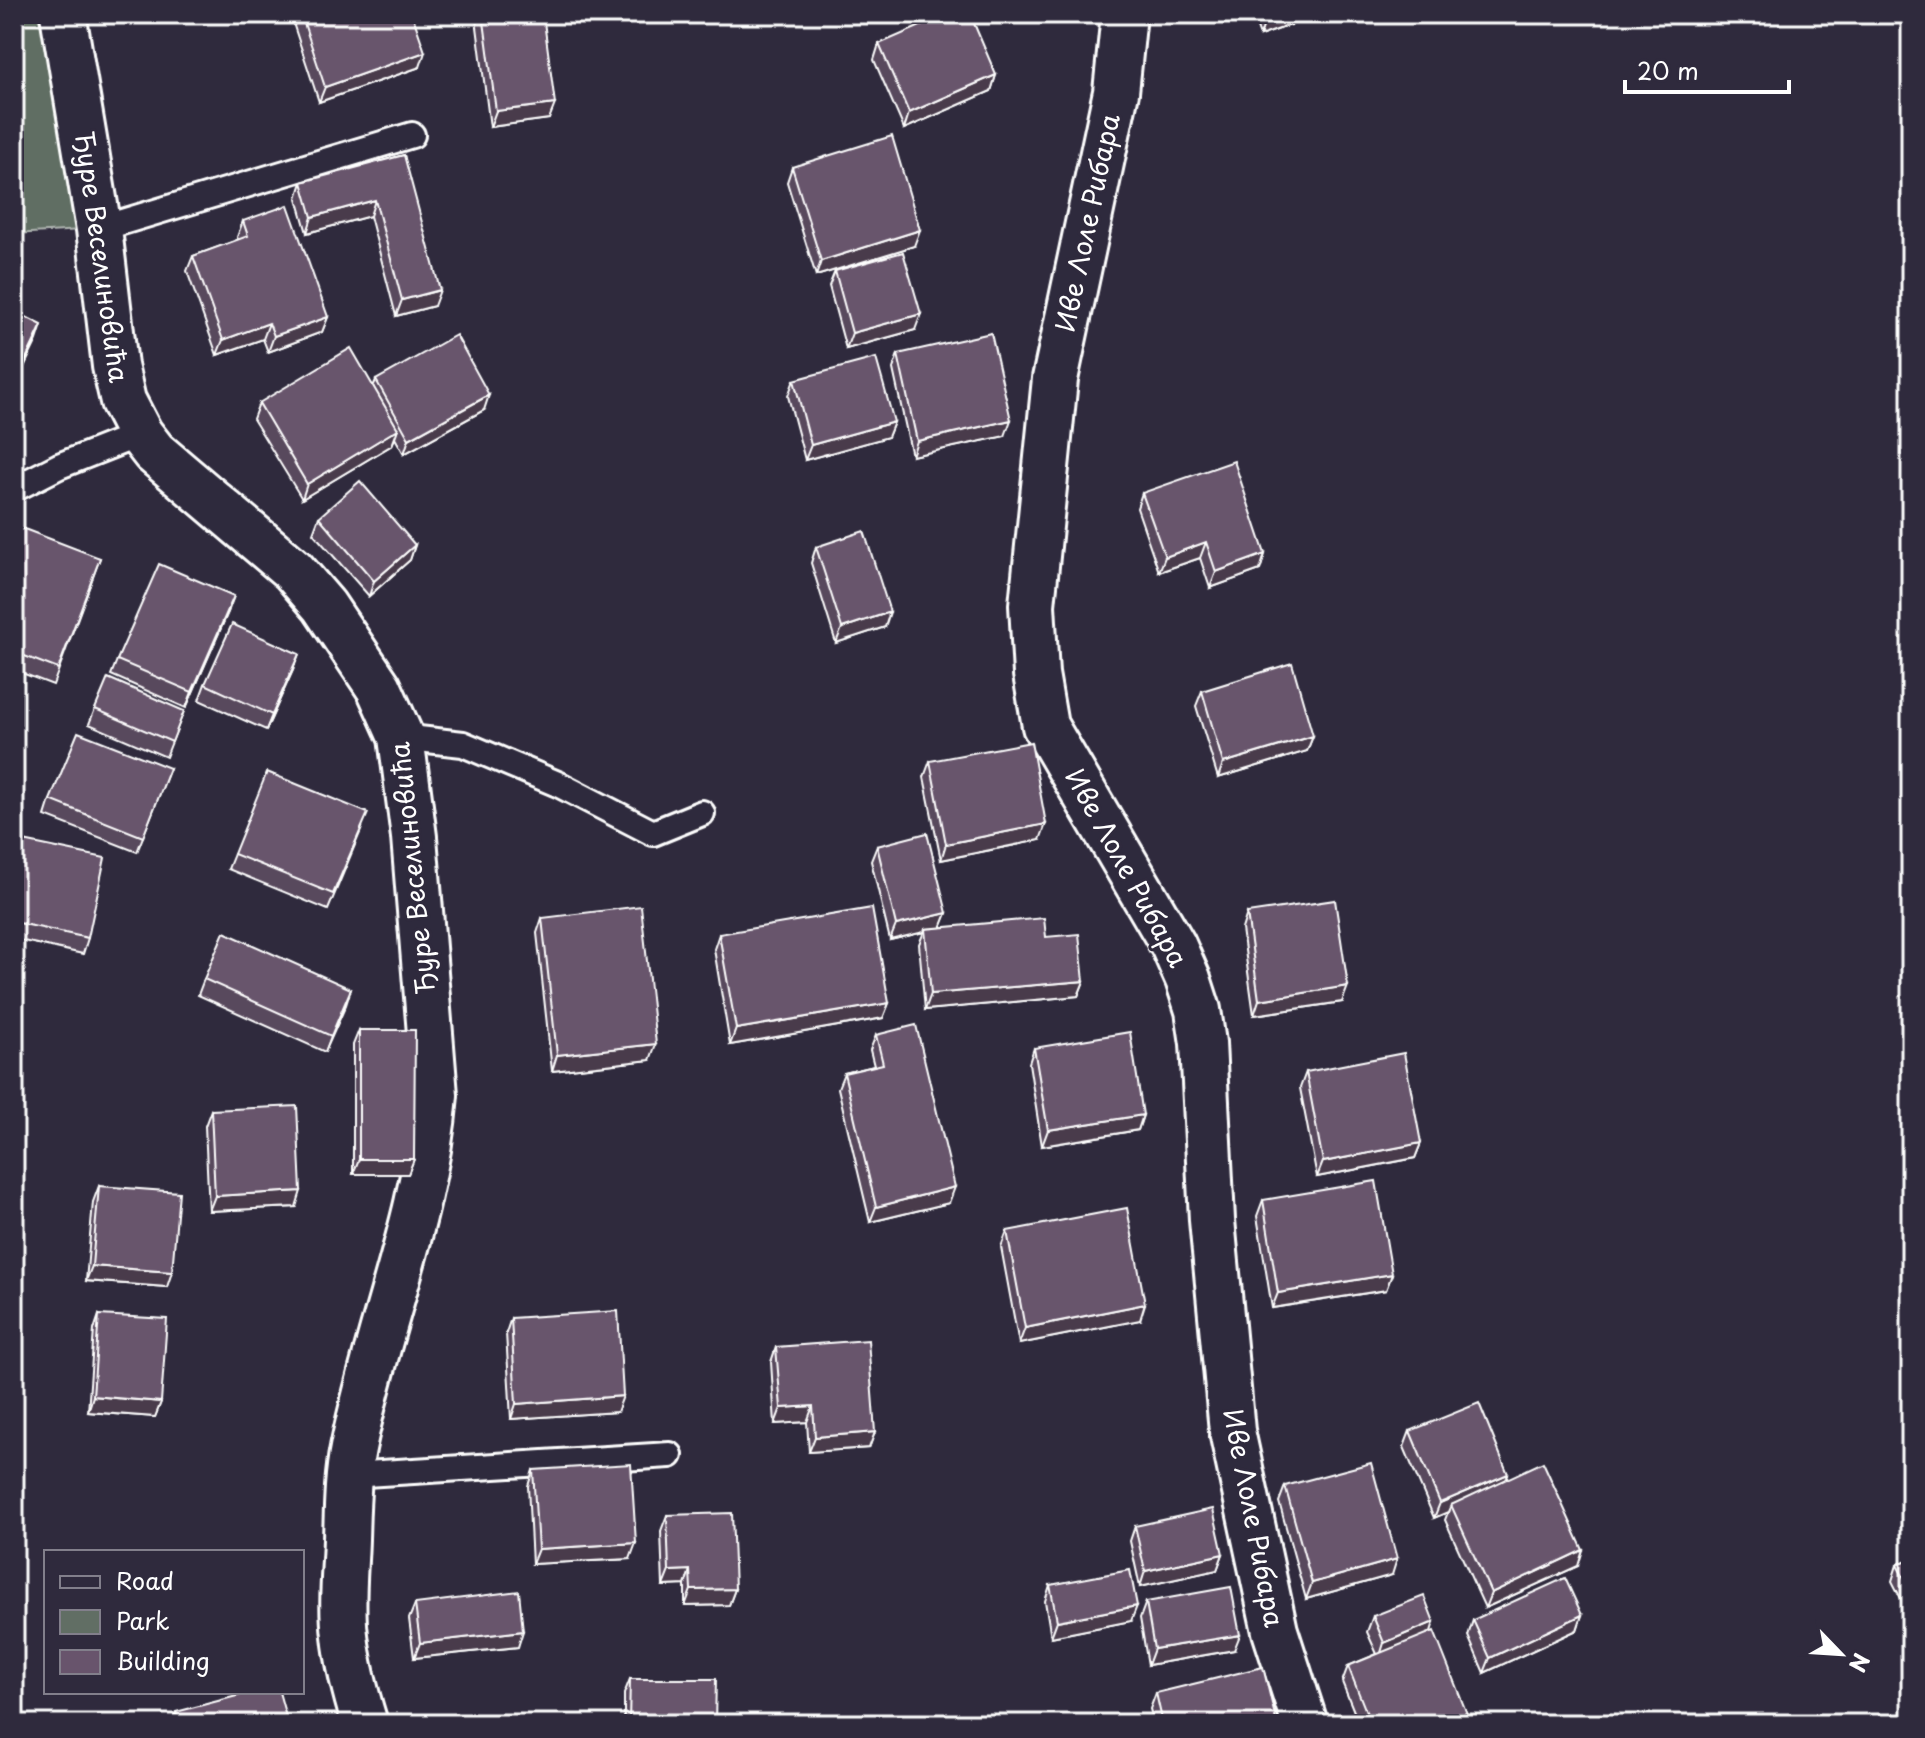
<svg xmlns="http://www.w3.org/2000/svg" width="1925" height="1738" font-family="'Playpen Sans',sans-serif">
  <rect width="100%" height="100%" fill="#2f2a3d"/>
  <filter id="ink" filterUnits="userSpaceOnUse"><feTurbulence type="fractalNoise" baseFrequency=".0125" numOctaves="2"/><feDisplacementMap in="SourceGraphic" scale="16" xChannelSelector="R" yChannelSelector="G"/><feConvolveMatrix kernelMatrix="1 2 1 2 8 2 1 2 1" color-interpolation-filters="sRGB"/></filter>
  <g filter="url(#ink)">
    <polygon fill="#616e64" stroke="#b0b6b2" stroke-width="2" points="14,14 63,14 99,229 14,234"/>
    <g fill="none" stroke-linecap="round" stroke-linejoin="round">
      <g stroke="#fff" stroke-width="30">
        <g id="service">
          <polyline points="99,229 412,135"/>
          <polyline points="14,489 59,466 140,434"/>
          <polyline points="401,737 463,744 560,785 653,833 702,813"/>
          <polyline points="349,1475 670,1455"/>
        </g>
      </g>
      <g stroke="#fff" stroke-width="50">
        <g id="minor">
          <path d="M63 14 99 229 115 366 123 401 140 434 154 452 293 570 324 606 379 688 401 737 414 837 435 1095C425 1216 377 1329 353 1448 347 1478 347 1509 346 1539 345 1570 341 1604 345 1635 348 1665 356 1695 365 1724"/>
          <polyline points="1124,14 1116,92 1055,379 1032,605 1036,674 1045,726 1173,945 1188,979 1198,1010 1203,1043 1212,1220 1232,1431 1275,1631 1305,1724"/>
        </g>
      </g>
      <use href="#service" stroke="#2f2a3d" stroke-width="24"/>
      <use href="#minor" stroke="#2f2a3d" stroke-width="44"/>
    </g>
    <g fill="#59485d" stroke="#fff" stroke-width="2">
      <polygon points="298,14 412,14 420,67 319,102 294,26"/>
      <polygon points="478,14 543,14 549,119 490,127 476,19"/>
      <polygon points="1252,14 1321,14 1260,36"/>
      <polygon points="879,44 996,75 991,91 904,129 874,60"/>
      <polygon points="404,155 434,306 396,316 370,216 307,233 297,198 302,182"/>
      <polygon points="792,167 914,246 816,276 787,182"/>
      <polygon points="243,221 328,317 322,332 268,352 263,339 217,355 187,271 193,256 238,240 237,237"/>
      <polygon points="835,271 915,330 846,349 829,286"/>
      <polygon points="898,354 1005,436 912,456 893,369"/>
      <polygon points="376,380 484,410 404,454 395,438 392,445 302,499 253,419 259,403 373,387"/>
      <polygon points="794,380 894,422 888,437 805,460 788,396"/>
      <polygon points="1142,493 1265,554 1260,570 1210,588 1200,558 1159,572 1137,508"/>
      <polygon points="319,517 415,545 410,560 369,596 313,533"/>
      <polygon points="14,541 100,558 53,685 14,670"/>
      <polygon points="816,547 885,627 836,643 811,563"/>
      <polygon points="228,612 186,708 111,675 117,660"/>
      <polygon points="293,670 266,730 199,700 205,684"/>
      <polygon points="1202,691 1313,736 1307,751 1218,778 1196,706"/>
      <polygon points="95,709 184,711 166,757 89,724"/>
      <polygon points="930,761 1040,840 941,860 924,777"/>
      <polygon points="170,768 137,852 45,816 50,800"/>
      <polygon points="362,828 328,910 228,869 234,854"/>
      <polygon points="14,839 88,938 83,954 14,939"/>
      <polygon points="877,846 947,913 941,927 1046,937 1084,981 1078,996 925,1010 919,944 924,932 890,940 871,861"/>
      <polygon points="1247,913 1342,1002 1254,1015 1242,929"/>
      <polygon points="542,918 650,1060 552,1071 537,933"/>
      <polygon points="719,934 889,1003 883,1018 730,1045 714,949"/>
      <polygon points="204,979 351,989 325,1052 198,995"/>
      <polygon points="359,1030 414,1159 408,1174 353,1174 353,1045"/>
      <polygon points="876,1035 949,1203 870,1222 838,1088 844,1073 874,1066 870,1050"/>
      <polygon points="1034,1048 1143,1115 1138,1130 1042,1146 1029,1063"/>
      <polygon points="1306,1072 1421,1143 1415,1158 1317,1177 1300,1088"/>
      <polygon points="211,1110 296,1207 209,1211 205,1126"/>
      <polygon points="99,1186 167,1287 86,1281 93,1202"/>
      <polygon points="1263,1200 1392,1274 1386,1290 1272,1308 1257,1216"/>
      <polygon points="1007,1231 1140,1320 1019,1344 1001,1247"/>
      <polygon points="99,1315 161,1402 155,1417 88,1412 94,1330"/>
      <polygon points="511,1318 617,1412 511,1419 506,1333"/>
      <polygon points="776,1347 875,1432 869,1448 809,1452 807,1422 775,1424 771,1362"/>
      <polygon points="1410,1431 1506,1479 1578,1566 1485,1608 1445,1520 1448,1512 1434,1518 1404,1447"/>
      <polygon points="533,1470 630,1559 532,1564 528,1486"/>
      <polygon points="1285,1486 1392,1575 1306,1599 1279,1502"/>
      <polygon points="667,1515 735,1589 729,1605 685,1606 685,1585 663,1586 661,1531"/>
      <polygon points="1135,1526 1223,1554 1217,1570 1140,1587 1130,1541"/>
      <polygon points="1911,1558 1911,1618 1892,1581 1897,1565"/>
      <polygon points="1050,1585 1131,1621 1051,1637 1045,1601"/>
      <polygon points="1146,1602 1234,1650 1148,1665 1140,1618"/>
      <polygon points="415,1604 518,1647 414,1658 409,1619"/>
      <polygon points="1582,1615 1577,1630 1484,1673 1468,1636 1473,1620"/>
      <polygon points="1373,1616 1430,1633 1471,1724 1359,1724 1342,1682 1348,1666 1377,1654 1367,1632"/>
      <polygon points="630,1679 715,1724 624,1724 624,1694"/>
      <polygon points="1156,1693 1277,1724 1154,1724 1150,1709"/>
      <polygon points="176,1712 288,1724 171,1724"/>
    </g>
    <g fill="#493b4c" stroke="#fff" stroke-width="2">
      <polygon points="1284,14 1321,14 1260,36 1265,21"/>
      <polygon points="425,52 420,67 319,102 325,87"/>
      <polygon points="996,75 991,91 904,129 909,113"/>
      <polygon points="555,104 549,119 490,127 496,111"/>
      <polygon points="375,200 370,216 307,233 312,217"/>
      <polygon points="920,230 914,246 816,276 821,261"/>
      <polygon points="440,290 434,306 396,316 402,300"/>
      <polygon points="921,314 915,330 846,349 852,333"/>
      <polygon points="328,317 322,332 268,352 274,336"/>
      <polygon points="269,323 263,339 217,355 223,340"/>
      <polygon points="42,325 37,340 14,388 14,384"/>
      <polygon points="489,395 484,410 404,454 409,439"/>
      <polygon points="1011,420 1005,436 912,456 917,441"/>
      <polygon points="894,422 888,437 805,460 811,445"/>
      <polygon points="398,429 392,445 302,499 307,484"/>
      <polygon points="1206,542 1200,558 1159,572 1165,557"/>
      <polygon points="415,545 410,560 369,596 374,581"/>
      <polygon points="1265,554 1260,570 1210,588 1216,572"/>
      <polygon points="234,596 228,612 186,708 192,692"/>
      <polygon points="890,612 885,627 836,643 842,628"/>
      <polygon points="299,654 293,670 266,730 272,715"/>
      <polygon points="1313,736 1307,751 1218,778 1223,763"/>
      <polygon points="14,751 20,751 14,767"/>
      <polygon points="1046,824 1040,840 941,860 946,844"/>
      <polygon points="947,913 941,928 925,929 924,932 890,940 896,925"/>
      <polygon points="1084,981 1078,996 925,1010 931,994"/>
      <polygon points="1348,986 1342,1002 1254,1015 1259,1000"/>
      <polygon points="351,989 346,1005 325,1052 331,1036"/>
      <polygon points="889,1003 883,1018 730,1045 736,1029"/>
      <polygon points="656,1044 650,1060 552,1071 557,1055"/>
      <polygon points="1143,1115 1138,1130 1042,1146 1048,1130"/>
      <polygon points="1421,1143 1415,1158 1317,1177 1323,1162"/>
      <polygon points="359,1159 414,1159 408,1174 353,1174"/>
      <polygon points="955,1187 949,1203 870,1222 876,1207"/>
      <polygon points="301,1191 296,1207 209,1211 215,1196"/>
      <polygon points="92,1266 172,1272 167,1287 86,1281"/>
      <polygon points="1392,1274 1386,1290 1272,1308 1278,1293"/>
      <polygon points="1145,1304 1140,1320 1019,1344 1025,1328"/>
      <polygon points="93,1396 161,1402 155,1417 88,1412"/>
      <polygon points="623,1396 617,1412 511,1419 516,1404"/>
      <polygon points="813,1406 807,1422 775,1424 781,1408"/>
      <polygon points="875,1432 869,1448 809,1452 815,1437"/>
      <polygon points="1508,1474 1503,1490 1451,1505 1448,1512 1434,1518 1440,1503"/>
      <polygon points="636,1543 630,1559 532,1564 538,1549"/>
      <polygon points="1583,1550 1578,1566 1485,1608 1491,1593"/>
      <polygon points="1223,1554 1217,1570 1140,1587 1145,1571"/>
      <polygon points="1397,1559 1392,1575 1306,1599 1312,1583"/>
      <polygon points="690,1570 685,1585 663,1586 669,1571"/>
      <polygon points="735,1589 729,1605 685,1606 691,1590"/>
      <polygon points="1137,1606 1131,1621 1051,1637 1057,1621"/>
      <polygon points="1582,1615 1577,1630 1484,1673 1490,1658"/>
      <polygon points="1434,1622 1429,1638 1379,1659 1384,1643"/>
      <polygon points="523,1631 518,1647 414,1658 420,1643"/>
      <polygon points="1240,1635 1234,1650 1148,1665 1154,1649"/>
    </g>
    <g fill="#68546c" stroke="#fff" stroke-width="2">
      <polygon points="301,14 412,14 425,52 325,87"/>
      <polygon points="483,14 543,14 555,104 496,111"/>
      <polygon points="948,14 970,14 996,75 909,113 879,44"/>
      <polygon points="1263,14 1284,14 1265,21"/>
      <polygon points="892,136 920,230 821,261 792,167"/>
      <polygon points="404,155 440,290 402,300 375,200 312,217 302,182"/>
      <polygon points="288,205 328,317 274,336 269,323 223,340 193,256 248,236 243,221"/>
      <polygon points="903,252 921,314 852,333 835,271"/>
      <polygon points="14,311 42,325 14,384"/>
      <polygon points="991,333 1011,420 917,441 898,354"/>
      <polygon points="456,335 489,395 409,439 376,380"/>
      <polygon points="351,348 398,429 307,484 259,403"/>
      <polygon points="876,358 894,422 811,445 794,380"/>
      <polygon points="1234,461 1265,554 1216,572 1206,542 1165,557 1142,493"/>
      <polygon points="360,481 415,545 374,581 319,517"/>
      <polygon points="19,527 100,558 58,669 14,652 14,541"/>
      <polygon points="864,531 890,612 842,628 816,547"/>
      <polygon points="159,564 234,596 192,692 117,660"/>
      <polygon points="232,624 299,654 272,715 205,684"/>
      <polygon points="1292,663 1313,736 1223,763 1202,691"/>
      <polygon points="108,678 184,711 172,742 95,709"/>
      <rect x="14" y="681" width="6" height="70"/>
      <polygon points="78,732 170,768 143,837 50,800"/>
      <polygon points="1031,742 1046,824 946,844 930,761"/>
      <polygon points="267,772 368,813 333,894 234,854"/>
      <polygon points="927,833 947,913 896,925 877,846"/>
      <polygon points="14,839 105,858 88,938 14,922"/>
      <polygon points="1335,900 1348,986 1259,1000 1247,913"/>
      <polygon points="641,906 656,1044 557,1055 542,918"/>
      <polygon points="872,908 889,1003 736,1029 719,934"/>
      <polygon points="1044,918 1046,937 1079,934 1084,981 931,994 925,929"/>
      <polygon points="224,932 351,989 331,1036 204,979"/>
      <polygon points="916,1025 955,1187 876,1207 844,1073 883,1064 876,1035"/>
      <polygon points="359,1030 415,1030 414,1159 359,1159"/>
      <polygon points="1130,1032 1143,1115 1048,1130 1034,1048"/>
      <polygon points="1404,1053 1421,1143 1323,1162 1306,1072"/>
      <polygon points="297,1106 301,1191 215,1196 211,1110"/>
      <polygon points="1376,1181 1392,1274 1278,1293 1263,1200"/>
      <polygon points="99,1186 179,1192 172,1272 92,1266"/>
      <polygon points="1127,1208 1145,1304 1025,1328 1007,1231"/>
      <polygon points="618,1311 623,1396 516,1404 511,1318"/>
      <polygon points="99,1315 167,1319 161,1402 93,1396"/>
      <polygon points="868,1340 875,1432 815,1437 813,1406 781,1408 776,1347"/>
      <polygon points="1479,1403 1508,1474 1440,1503 1410,1431"/>
      <polygon points="1543,1462 1583,1550 1491,1593 1451,1505"/>
      <polygon points="1371,1463 1397,1559 1312,1583 1285,1486"/>
      <polygon points="631,1464 636,1543 538,1549 533,1470"/>
      <polygon points="1213,1509 1223,1554 1145,1571 1135,1526"/>
      <polygon points="732,1513 735,1589 691,1590 690,1570 669,1571 667,1515"/>
      <polygon points="1911,1558 1911,1591 1897,1565"/>
      <polygon points="1130,1570 1137,1606 1057,1621 1050,1585"/>
      <polygon points="1565,1578 1582,1615 1490,1658 1473,1620"/>
      <polygon points="1231,1587 1240,1635 1154,1649 1146,1602"/>
      <polygon points="519,1591 523,1631 420,1643 415,1604"/>
      <polygon points="1424,1596 1434,1622 1384,1643 1373,1616"/>
      <polygon points="1434,1631 1471,1724 1371,1724 1348,1666"/>
      <polygon points="1263,1667 1277,1724 1163,1724 1156,1693"/>
      <polygon points="630,1679 716,1679 715,1724 629,1724"/>
      <polygon points="252,1692 279,1692 288,1724 179,1724 176,1712"/>
    </g>
  </g>
  <g text-anchor="middle" stroke-width="6" stroke-linejoin="round" paint-order="stroke">
    <g font-size="26" fill="#fff" stroke="#2f2a3d">
      <text transform="translate(1088 223) rotate(-78)" y="9">Иве Лоле Рибара</text>
      <text transform="translate(101 257) rotate(82)" y="9">Ђуре Веселиновића</text>
      <text transform="translate(413 868) rotate(-96)" y="9">Ђуре Веселиновића</text>
      <text transform="translate(1126 868) rotate(61)" y="9">Иве Лоле Рибара</text>
      <text transform="translate(1253 1518) rotate(79)" y="9">Иве Лоле Рибара</text>
    </g>
  </g>
  <rect width="1925" height="1738" fill="none" stroke="#2f2a3d" stroke-width="48"/>
  <rect x="24" y="24" width="1877" height="1690" fill="none" stroke="#fff" stroke-width="3" filter="url(#ink)"/>
  <rect x="44" y="1550" width="260" height="144" fill="#2f2a3d" stroke="#827f8b" stroke-width="2"/>
  <rect x="60" y="1576" width="40" height="12" fill="#2f2a3d" stroke="#827f8b" stroke-width="2"/>
  <text x="116" y="1590" font-size="24" fill="#ffffff">Road</text>
  <rect x="60" y="1610" width="40" height="24" fill="#616e64" stroke="#827f8b" stroke-width="2"/>
  <text x="116" y="1630" font-size="24" fill="#ffffff">Park</text>
  <rect x="60" y="1650" width="40" height="24" fill="#68546c" stroke="#827f8b" stroke-width="2"/>
  <text x="116" y="1670" font-size="24" fill="#ffffff">Building</text>
  <g transform="translate(1841 1654) rotate(115)" stroke="#2f2a3d" stroke-width="6" paint-order="stroke">
  <path d="M0-6L14 30L0 20L-14 30Z" fill="#ffffff"/>
  <text y="-12" font-size="22" font-weight="bold" text-anchor="middle" fill="#ffffff">N</text>
  </g>
  <path d="M1625 80v12h164v-12" fill="none" stroke="#ffffff" stroke-width="4"/>
  <text x="1637" y="80" font-size="24" fill="#ffffff" stroke="#2f2a3d" stroke-width="6" paint-order="stroke">20 m</text>
</svg>
